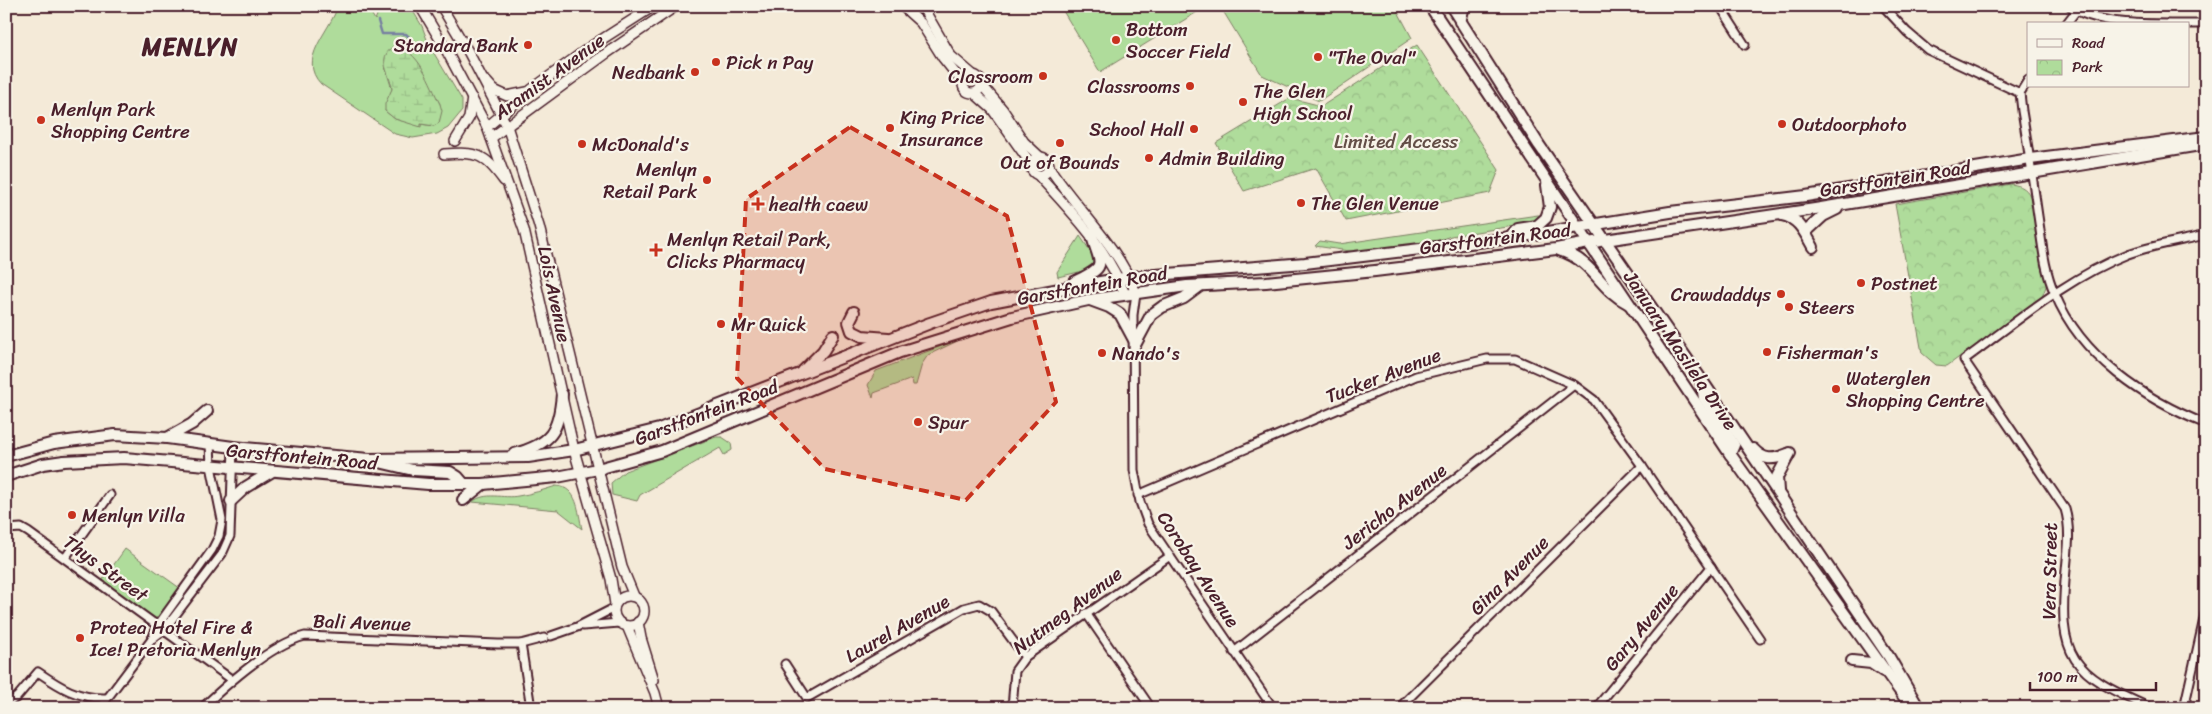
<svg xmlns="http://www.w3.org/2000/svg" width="2212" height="714" font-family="Sriracha,sans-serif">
  <defs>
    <pattern id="wetland-marsh" width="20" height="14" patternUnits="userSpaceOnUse" patternTransform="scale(1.25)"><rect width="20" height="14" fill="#afdc9b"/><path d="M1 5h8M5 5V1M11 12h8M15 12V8" fill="none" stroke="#98bc86"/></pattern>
    <pattern id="park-crowns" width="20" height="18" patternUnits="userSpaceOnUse" patternTransform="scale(1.25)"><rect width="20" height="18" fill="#afdc9b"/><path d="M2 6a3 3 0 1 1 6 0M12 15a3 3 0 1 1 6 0" fill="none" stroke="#98bc86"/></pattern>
  </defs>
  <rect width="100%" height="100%" fill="#f4ead8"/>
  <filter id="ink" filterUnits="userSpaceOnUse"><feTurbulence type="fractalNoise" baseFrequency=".02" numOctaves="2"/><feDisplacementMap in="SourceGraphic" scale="10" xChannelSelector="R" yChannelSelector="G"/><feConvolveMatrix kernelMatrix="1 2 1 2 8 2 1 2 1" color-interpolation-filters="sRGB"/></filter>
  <g filter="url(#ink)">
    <g fill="#afdc9b" stroke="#7c7e63" fill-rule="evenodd">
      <path d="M338 6H367L375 20 377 15 372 6H410L422 26 429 45 462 100V111L448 128 437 134 413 138 395 134 321 84C297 59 329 33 338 6ZM417 62 440 104 434 126 420 124 421 126 395 119 385 111 392 89 385 67Z"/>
      <polygon points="1060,6 1200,6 1202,9 1100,72"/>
      <polygon points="1220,6 1395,6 1412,38 1319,101 1262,75"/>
      <polygon points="1538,215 1543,216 1539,222 1451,236 1430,243 1356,252 1315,246 1320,241 1339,244"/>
      <polygon points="1080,236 1093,255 1094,264 1087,270 1058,277 1057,272"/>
      <polygon points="968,336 928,355 922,364 916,385 913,385 912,379 874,393 873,398 868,385 876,371"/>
      <polygon points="716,437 722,437 731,443 732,450 724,455 720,448 640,495 637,501 612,495 611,483 625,471"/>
      <path d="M556 486C578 487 578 512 582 529L558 510 472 502C486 491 503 499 518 496 531 494 544 490 556 486Z"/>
      <polygon points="125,549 184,591 157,620 102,581"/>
    </g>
    <path fill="url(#wetland-marsh)" stroke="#7c7e63" d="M393 47C419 47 430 85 440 104L442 111 439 123 434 126 421 124V127L395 119 385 111V104L392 89C390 73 376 59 393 47Z"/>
    <g fill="url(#park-crowns)" stroke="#7c7e63">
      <polygon points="1417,45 1499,170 1490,193 1346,221 1316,168 1244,191 1216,143 1290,98 1322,106"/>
      <path d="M2011 184C2023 186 2028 189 2032 201L2041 267 2047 284 2042 297 1947 366 1936 365 1922 353 1895 204Z"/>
    </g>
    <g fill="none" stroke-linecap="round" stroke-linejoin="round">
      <polyline stroke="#7780a1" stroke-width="2.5" points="378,21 382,34 406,34 409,37 407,51"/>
      <g stroke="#4a1f2b" stroke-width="11">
        <g id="minor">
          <polyline points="1720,6 1745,45"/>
          <polyline points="1883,6 1907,32 1928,50 2020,93"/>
          <path d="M2070 6C2099 29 2169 23 2206 24"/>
          <polyline points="2066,24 2076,11"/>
          <path d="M2028 80 2020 93 2022 111C2028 146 2033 181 2038 216 2042 242 2044 270 2055 294 2081 357 2145 400 2206 424"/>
          <polyline points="1136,293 1133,315 1134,470 1140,502 1148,524 1273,708"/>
          <polyline points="1138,495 1416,376 1487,359 1515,359 1574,385 1594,400 1642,466 1760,639"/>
          <polyline points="6,529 21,528 28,532 231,679"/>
          <polyline points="65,558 110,495"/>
          <polyline points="1086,613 1151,708"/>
          <polyline points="583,626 619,623"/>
          <polyline points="551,636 577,627 614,608"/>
          <polyline points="152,639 164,630 222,554 230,536 233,447"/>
          <polyline points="521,644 531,708"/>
          <polyline points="1234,652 1574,385"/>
          <polyline points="785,664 807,698 964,608 979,604 991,611 1025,657"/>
          <path d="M6 704 17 697 38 672C60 687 78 699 107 698"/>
          <polyline points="100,708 152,639 158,625 212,550 219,536 222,520 211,466 210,444"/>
          <path d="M202 708C228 683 270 645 305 636L498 644H521L544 638"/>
          <polyline points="1012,708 1015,671 1025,657 1170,556"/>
          <polyline points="1399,708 1642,466"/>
          <polyline points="1596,708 1711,567"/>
          <path d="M2151 708C2071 673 2057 659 2066 570 2068 549 2071 529 2065 509L1964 360C2016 322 2067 278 2128 254 2153 245 2180 241 2206 235"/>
          <polyline points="2184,708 2206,610"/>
        </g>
      </g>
      <g stroke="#4a1f2b" stroke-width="12">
        <g id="tertiary">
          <polyline points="420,6 445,48 487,127 524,230 574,450 611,579 615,604"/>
          <polyline points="441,6 469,53 507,126 539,226 622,567 634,596"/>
          <polyline points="902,6 921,23 943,58 963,83"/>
          <polyline points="922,6 951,56 972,74"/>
          <circle cx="972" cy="84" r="9"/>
          <polyline points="486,81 494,90 507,96 527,92"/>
          <polyline points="981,84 1003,110 1024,142 1040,157"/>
          <polyline points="974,93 992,109 1031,164"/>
          <polyline points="487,127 532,89 590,47 654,6"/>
          <polyline points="491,138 607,53 676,6"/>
          <polyline points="455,141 469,118 472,98"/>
          <path d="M444 154C477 152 484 153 504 181"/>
          <circle cx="1040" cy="166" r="9"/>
          <path d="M1049 167C1077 210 1117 244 1136 293"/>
          <path d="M1038 175C1073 214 1105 245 1125 294"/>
          <circle cx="629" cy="611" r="15"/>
          <polyline points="638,622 641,638 654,680"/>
          <polyline points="627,626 655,693 659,708"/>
        </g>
      </g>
      <g stroke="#4a1f2b" stroke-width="14">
        <g id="secondary">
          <polyline points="1430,6 1728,451 1912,708"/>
          <polyline points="1451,6 1539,145 1701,379 1889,657 1917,705"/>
          <polyline points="1460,22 1464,6"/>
          <path d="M1782 215C1799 218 1805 233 1813 247"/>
          <polyline points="1810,228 1823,216 1837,209"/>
          <polyline points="1511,238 1518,229 1537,226 1546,218 1550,207 1547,185"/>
          <path d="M1559 250C1596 262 1597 288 1629 304"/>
          <path d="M1074 282C1110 265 1100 266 1091 233"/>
          <polyline points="1090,300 1109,307 1120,314 1134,340"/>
          <polyline points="854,312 849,322 852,331 862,336 888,338"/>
          <polyline points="1135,345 1151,315 1162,307 1184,298 1200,286"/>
          <polyline points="803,371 823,351 833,335"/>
          <polyline points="1701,380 1704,398 1734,445 1730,454"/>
          <polyline points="167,438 192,424 207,411"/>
          <path d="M1753 449C1764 461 1773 460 1788 454"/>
          <path d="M514 454C551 444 559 432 562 394"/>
          <polyline points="6,456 54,443 115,435 167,438 233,447 369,459 528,457 574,450 659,429 930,323 991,302 1065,288 1130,277 1305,263 1511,238 1670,212 1806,196 2030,159 2206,137"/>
          <polyline points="379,462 413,470 450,472 458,477 464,484"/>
          <polyline points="6,476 43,464 64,461 124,458 428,484 483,484 557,477 598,469 662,451 900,352 1012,317 1088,300 1187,286 1266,282 1375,271 1556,249 1605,240 1815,209 2206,144"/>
          <polyline points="1778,491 1777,477 1790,453"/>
          <polyline points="463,500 483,484"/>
          <polyline points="231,501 246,487 271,472"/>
          <polyline points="1852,661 1871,663 1883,671"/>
        </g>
      </g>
      <use href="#minor" stroke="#f7f3e8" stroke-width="7"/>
      <use href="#tertiary" stroke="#f7f3e8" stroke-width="9"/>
      <use href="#secondary" stroke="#f7f3e8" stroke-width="10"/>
    </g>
  </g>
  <path fill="#c8321e" fill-opacity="0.2" stroke="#c8321e" stroke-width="4" stroke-dasharray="10 6" stroke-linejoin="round" d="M850 127 1007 216 1056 402 966 500 825 469 737 378 746 199Z"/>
  <g fill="#c8321e" stroke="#f7f3e8" stroke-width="2">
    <circle cx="1116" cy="40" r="5"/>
    <circle cx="528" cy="45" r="5"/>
    <circle cx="1318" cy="57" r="5"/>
    <circle cx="716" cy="62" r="5"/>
    <circle cx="695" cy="72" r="5"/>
    <circle cx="1043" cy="76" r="5"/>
    <circle cx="1190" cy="86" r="5"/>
    <circle cx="1243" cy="102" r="5"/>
    <circle cx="41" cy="120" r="5"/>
    <circle cx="1782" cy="124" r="5"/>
    <circle cx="890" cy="128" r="5"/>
    <circle cx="1194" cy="129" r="5"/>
    <circle cx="1060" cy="143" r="5"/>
    <circle cx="582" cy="144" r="5"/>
    <circle cx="1149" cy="158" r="5"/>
    <circle cx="707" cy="180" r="5"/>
    <circle cx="1301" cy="203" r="5"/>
    <path d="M755.5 196.5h5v5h5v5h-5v5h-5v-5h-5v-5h5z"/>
    <path d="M653.5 242.5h5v5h5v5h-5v5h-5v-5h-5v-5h5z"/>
    <circle cx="1861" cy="283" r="5"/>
    <circle cx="1781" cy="294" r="5"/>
    <circle cx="1789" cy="307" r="5"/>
    <circle cx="721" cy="324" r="5"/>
    <circle cx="1767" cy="352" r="5"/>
    <circle cx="1102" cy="353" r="5"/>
    <circle cx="1836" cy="389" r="5"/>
    <circle cx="918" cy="422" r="5"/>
    <circle cx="72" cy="515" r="5"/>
    <circle cx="80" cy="638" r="5"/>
  </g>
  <g text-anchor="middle" stroke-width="4.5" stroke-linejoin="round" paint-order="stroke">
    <g font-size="19" fill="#4a1f2b" stroke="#f7f3e8" text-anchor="start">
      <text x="1126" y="36">Bottom<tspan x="1126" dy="22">Soccer Field</tspan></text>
      <text x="518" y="52" text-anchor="end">Standard Bank</text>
      <text x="1328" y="64">"The Oval"</text>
      <text x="726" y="69">Pick n Pay</text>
      <text x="685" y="79" text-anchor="end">Nedbank</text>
      <text x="1033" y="83" text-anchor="end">Classroom</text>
      <text x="1180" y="93" text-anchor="end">Classrooms</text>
      <text x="1253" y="98">The Glen<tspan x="1253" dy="22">High School</tspan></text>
      <text x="51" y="116">Menlyn Park<tspan x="51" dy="22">Shopping Centre</tspan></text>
      <text x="900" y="124">King Price<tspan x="900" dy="22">Insurance</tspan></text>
      <text x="1792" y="131">Outdoorphoto</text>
      <text x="1184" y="136" text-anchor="end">School Hall</text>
      <text x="592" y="151">McDonald's</text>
      <text x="1159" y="165">Admin Building</text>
      <text x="1060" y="169" text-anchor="middle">Out of Bounds</text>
      <text x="697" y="176" text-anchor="end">Menlyn<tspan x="697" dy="22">Retail Park</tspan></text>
      <text x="1311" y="210">The Glen Venue</text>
      <text x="769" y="211">health caew</text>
      <text x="667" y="246">Menlyn Retail Park,<tspan x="667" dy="22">Clicks Pharmacy</tspan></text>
      <text x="1871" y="290">Postnet</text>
      <text x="1771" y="301" text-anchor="end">Crawdaddys</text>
      <text x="1799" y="314">Steers</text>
      <text x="731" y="331">Mr Quick</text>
      <text x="1777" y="359">Fisherman's</text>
      <text x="1112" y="360">Nando's</text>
      <text x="1846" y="385">Waterglen<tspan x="1846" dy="22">Shopping Centre</tspan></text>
      <text x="928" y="429">Spur</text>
      <text x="82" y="522">Menlyn Villa</text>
      <text x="90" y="634">Protea Hotel Fire &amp;<tspan x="90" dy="22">Ice! Pretoria Menlyn</tspan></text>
    </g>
    <g font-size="19" fill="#4a1f2b" stroke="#f7f3e8">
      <text transform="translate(549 76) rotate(-36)" y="7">Aramist Avenue</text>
      <text transform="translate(1895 178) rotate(-9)" y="7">Garstfontein Road</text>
      <text transform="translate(1495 238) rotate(-7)" y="7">Garstfontein Road</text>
      <text transform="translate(1092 285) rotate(-10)" y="7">Garstfontein Road</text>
      <text transform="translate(555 294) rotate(78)" y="7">Lois Avenue</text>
      <text transform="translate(1681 350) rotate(56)" y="7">January Masilela Drive</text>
      <text transform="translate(1383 375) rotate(-21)" y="7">Tucker Avenue</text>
      <text transform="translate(706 412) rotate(-21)" y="7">Garstfontein Road</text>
      <text transform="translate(302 456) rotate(5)" y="7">Garstfontein Road</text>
      <text transform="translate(1394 506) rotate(-38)" y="7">Jericho Avenue</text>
      <text transform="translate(106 568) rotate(36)" y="7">Thys Street</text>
      <text transform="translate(1199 569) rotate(57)" y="7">Corobay Avenue</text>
      <text transform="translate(2049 571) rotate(-89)" y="7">Vera Street</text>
      <text transform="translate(1509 575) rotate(-45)" y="7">Gina Avenue</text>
      <text transform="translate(1067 610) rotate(-37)" y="7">Nutmeg Avenue</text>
      <text transform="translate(362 622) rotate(2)" y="7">Bali Avenue</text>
      <text transform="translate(1641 627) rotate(-51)" y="7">Gary Avenue</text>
      <text transform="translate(897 628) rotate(-30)" y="7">Laurel Avenue</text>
    </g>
    <g font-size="19" fill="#634e47" stroke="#f7f3e8">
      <text x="1396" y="148">Limited Access</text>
    </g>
    <g font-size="24" font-weight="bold" letter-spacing="1" fill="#4a1f2b" stroke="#f7f3e8">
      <text x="190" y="55">MENLYN</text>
    </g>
  </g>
  <rect width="2212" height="714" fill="none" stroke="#f7f3e8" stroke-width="25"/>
  <rect x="12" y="12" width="2187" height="689" fill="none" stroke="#4a1f2b" stroke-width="2" filter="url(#ink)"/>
  <rect x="2027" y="22" width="162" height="65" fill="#f7f3e8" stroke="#b29e9c"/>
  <rect x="2037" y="39" width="25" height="8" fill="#f7f3e8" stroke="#b29e9c"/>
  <text x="2072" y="48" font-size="15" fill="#4a1f2b">Road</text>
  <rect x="2037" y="60" width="25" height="15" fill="url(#park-crowns)" stroke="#b29e9c"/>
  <text x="2072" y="72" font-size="15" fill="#4a1f2b">Park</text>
  <path d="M2030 682v8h126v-8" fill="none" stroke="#4a1f2b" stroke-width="2.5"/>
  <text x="2037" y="682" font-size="15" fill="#4a1f2b" stroke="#f7f3e8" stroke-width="4" paint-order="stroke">100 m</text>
</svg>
